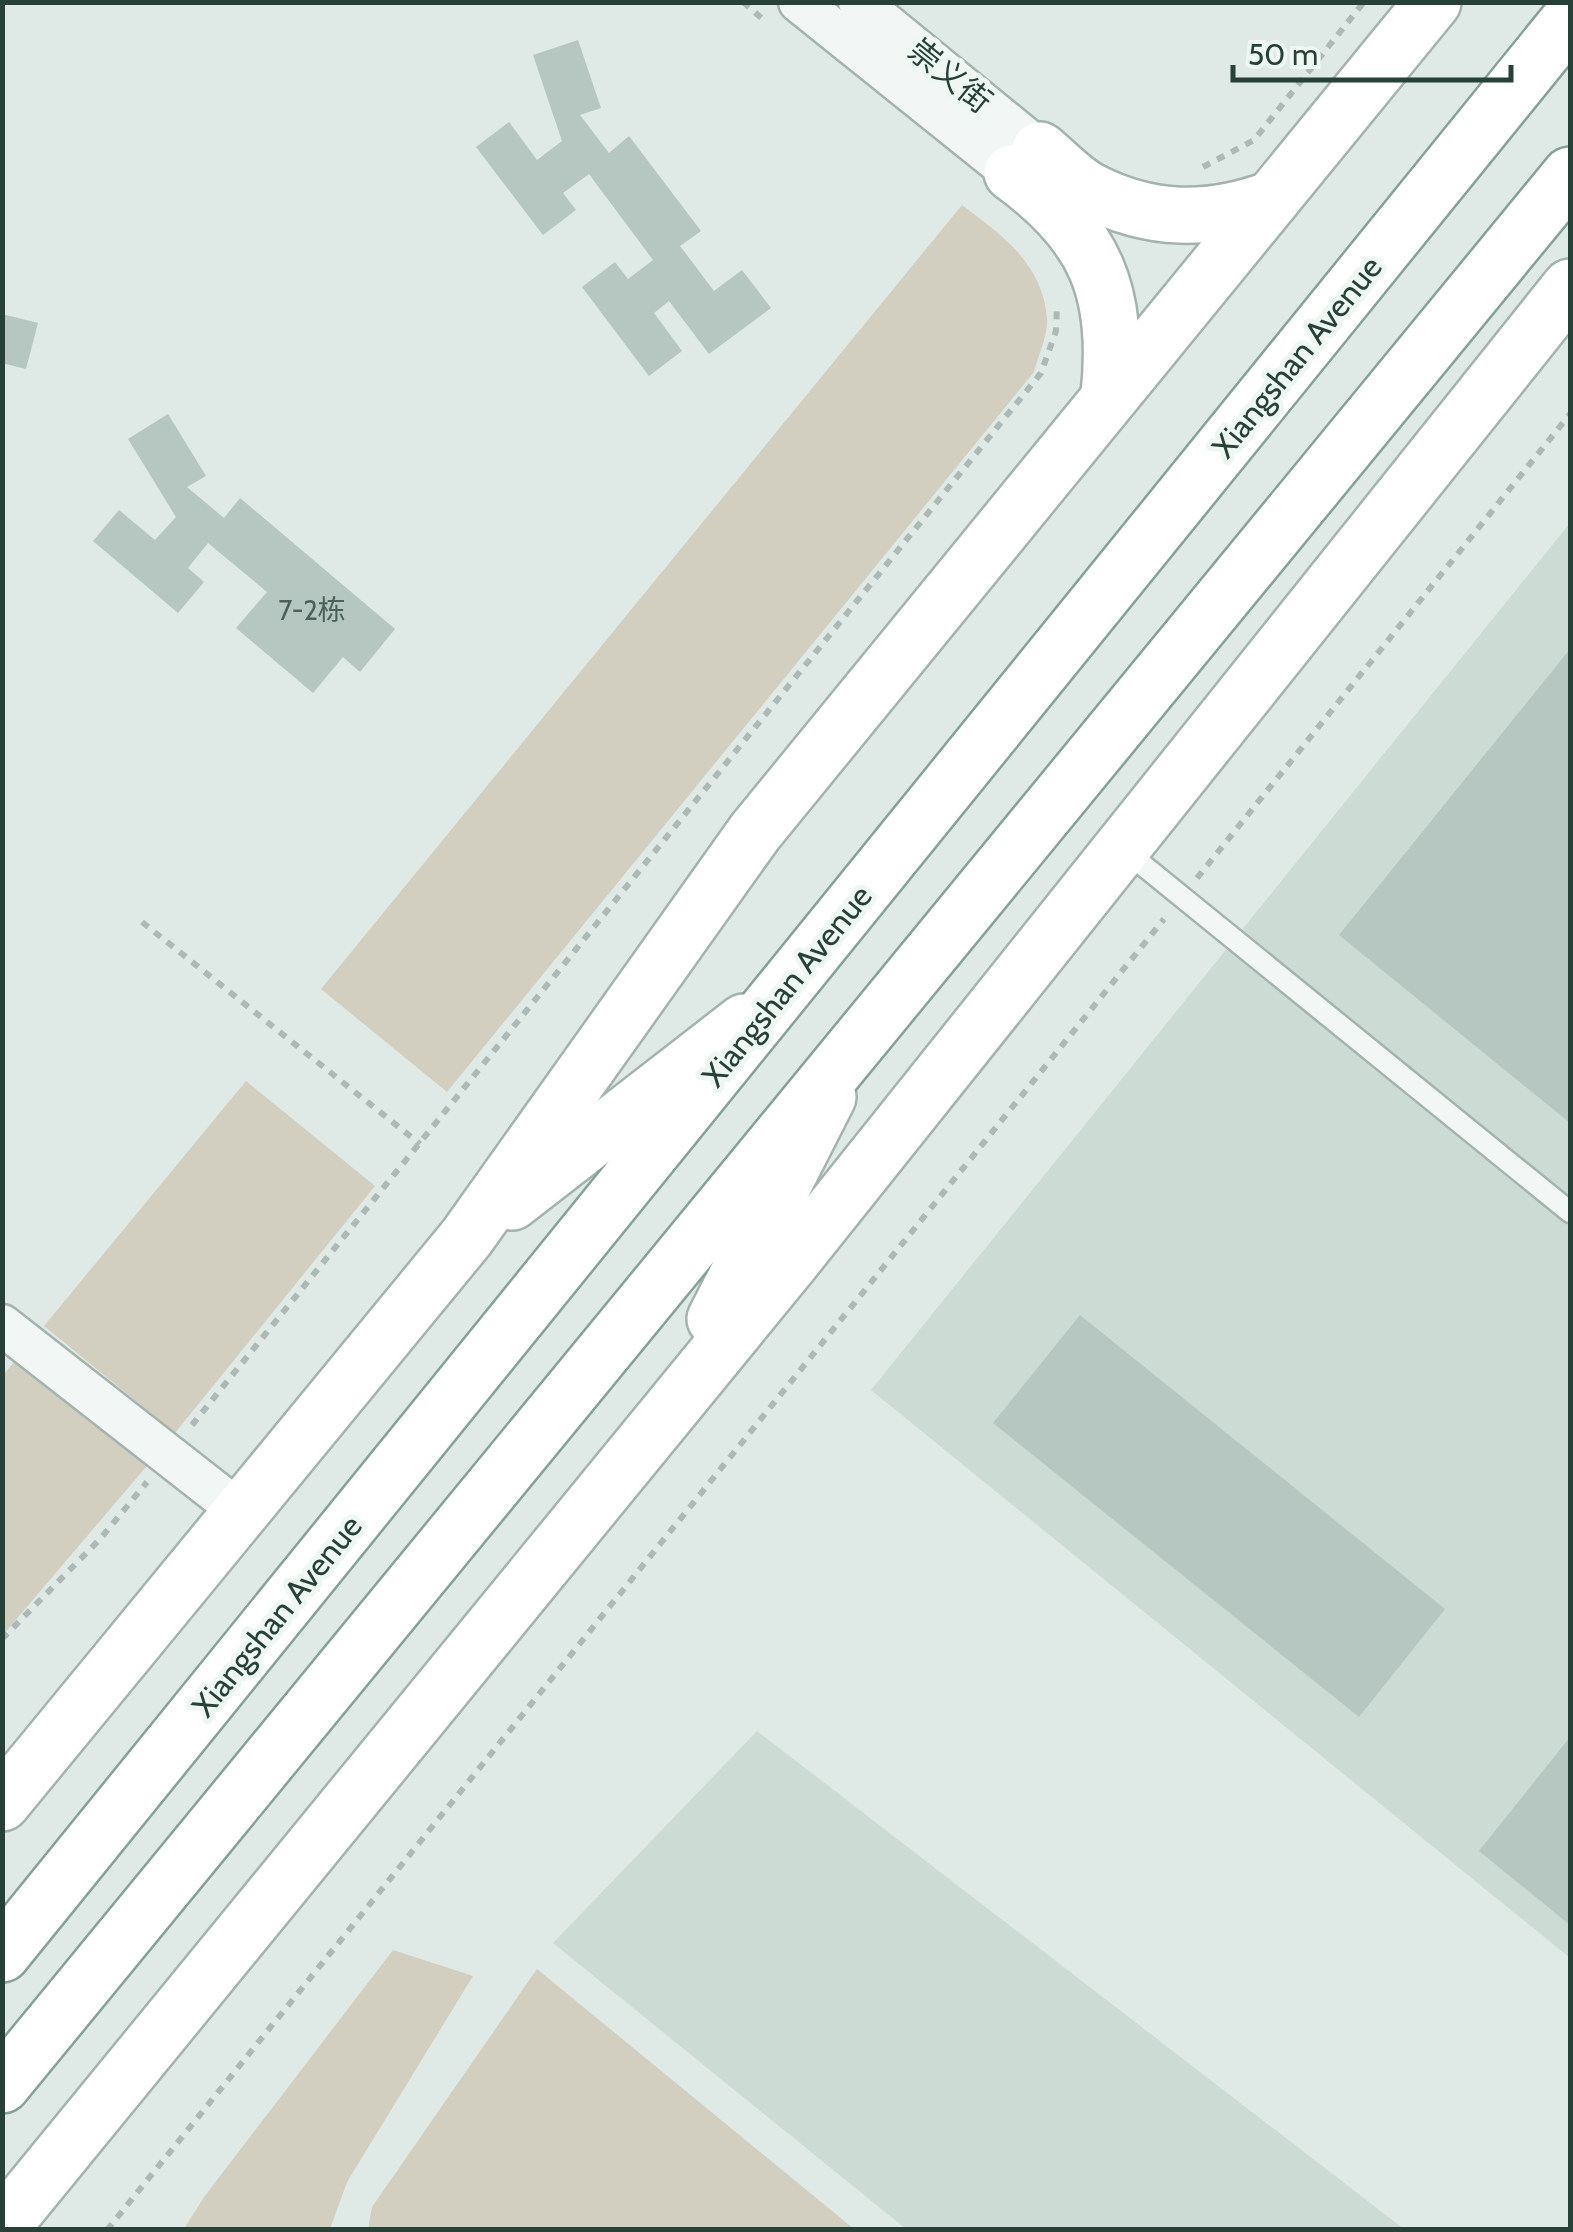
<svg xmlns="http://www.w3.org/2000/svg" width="1573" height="2232" font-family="Cabin,'Noto Sans SC',sans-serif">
  <rect width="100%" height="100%" fill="#dfe9e5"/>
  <g fill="#cddbd5">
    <polygon points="1570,523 1570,1958 871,1390"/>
    <polygon points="757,1731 1404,2229 906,2229 553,1943"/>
  </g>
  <g fill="#d3cfc0">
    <path d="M962 205C1003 236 1043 264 1047 319 1048 335 1038 356 1034 372L447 1092 321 989Z"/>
    <polygon points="246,1081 375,1186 175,1433 44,1326"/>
    <polygon points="16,1360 151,1461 3,1635 2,1376"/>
    <polygon points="393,1950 473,1976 347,2182 330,2229 184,2229 204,2197"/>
    <polygon points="537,1969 854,2229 368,2229 372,2207"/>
  </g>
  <g fill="#b6c6c0">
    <polygon points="578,40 601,108 580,115 609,153 629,136 701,231 680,246 714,291 742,270 771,308 709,354 669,301 654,313 682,351 649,376 582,287 615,262 628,279 653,260 589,174 563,193 576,210 543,235 476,147 509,122 537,160 562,141 533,55"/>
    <polygon points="2,314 38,323 26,369 2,363"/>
    <polygon points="168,414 206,476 187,487 224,518 240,498 395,629 360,672 343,657 313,693 236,628 267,592 208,543 188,568 204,582 178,613 93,541 119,510 155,540 176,517 128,439"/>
    <polygon points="1570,649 1570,1123 1339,935"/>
    <polygon points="1080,1315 1445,1609 1359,1717 993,1423"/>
    <polygon points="1570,1737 1570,1925 1479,1851"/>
  </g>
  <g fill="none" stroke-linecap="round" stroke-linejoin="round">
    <g stroke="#a4b3ae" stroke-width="25">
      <polyline id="lane" points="1123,849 1570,1212"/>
    </g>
    <g stroke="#a4b3ae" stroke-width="45">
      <g id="street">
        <polyline points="799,2 1012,173"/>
        <polyline points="859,2 1040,150"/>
        <polyline points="2,1325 241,1512"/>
      </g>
    </g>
    <g stroke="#a4b3ae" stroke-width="60">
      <g id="secondary">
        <path d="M1040 150C1056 163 1072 181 1089 190 1150 222 1209 222 1272 199"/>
        <path d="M1012 173C1096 234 1120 292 1109 395"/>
        <polyline points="512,1202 744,1022"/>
        <polyline points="715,1319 828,1097"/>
        <polyline points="2,1803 467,1237 755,832 1433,2"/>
        <polyline points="2,2227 792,1261 1570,287"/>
      </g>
    </g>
    <g stroke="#86a197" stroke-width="60">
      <g id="highway">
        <polyline points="2,1954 1570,19"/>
        <polyline points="2,2085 1570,175"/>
      </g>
    </g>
    <g stroke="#adb9b5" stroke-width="6" stroke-dasharray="8 8" stroke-linecap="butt">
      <polyline points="743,2 765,21"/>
      <polyline points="1203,167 1254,140 1364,2"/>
      <polyline points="1197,878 1570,414"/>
      <polyline points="142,922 420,1144"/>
      <polyline points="192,1425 1041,373 1056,331 1057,305"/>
      <polyline points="2,1639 101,1538 147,1482"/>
      <polyline points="107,2230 1164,919"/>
    </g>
    <use href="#lane" stroke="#f2f7f5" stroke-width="20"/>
    <use href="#street" stroke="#f2f7f5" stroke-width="40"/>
    <use href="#secondary" stroke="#fff" stroke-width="55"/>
    <use href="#highway" stroke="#fff" stroke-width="55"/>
  </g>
  <g text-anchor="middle" stroke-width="10" stroke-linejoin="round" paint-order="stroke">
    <g font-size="28" fill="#4b625a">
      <text x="312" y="620">7-2栋</text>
    </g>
    <g font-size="32" fill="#274138" stroke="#eff7f3">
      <text transform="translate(950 76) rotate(39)" y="11">崇义街</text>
      <text transform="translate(1297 357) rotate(-51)" y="11">Xiangshan Avenue</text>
      <text transform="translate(787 986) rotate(-51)" y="11">Xiangshan Avenue</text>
      <text transform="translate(277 1616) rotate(-51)" y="11">Xiangshan Avenue</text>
    </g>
  </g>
  <rect width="1573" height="2232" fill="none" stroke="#274138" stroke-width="10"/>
  <path d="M1233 65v15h278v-15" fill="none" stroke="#274138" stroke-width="5"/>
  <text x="1248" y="65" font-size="30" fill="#274138" stroke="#eff7f3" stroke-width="8" paint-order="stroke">50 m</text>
</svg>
